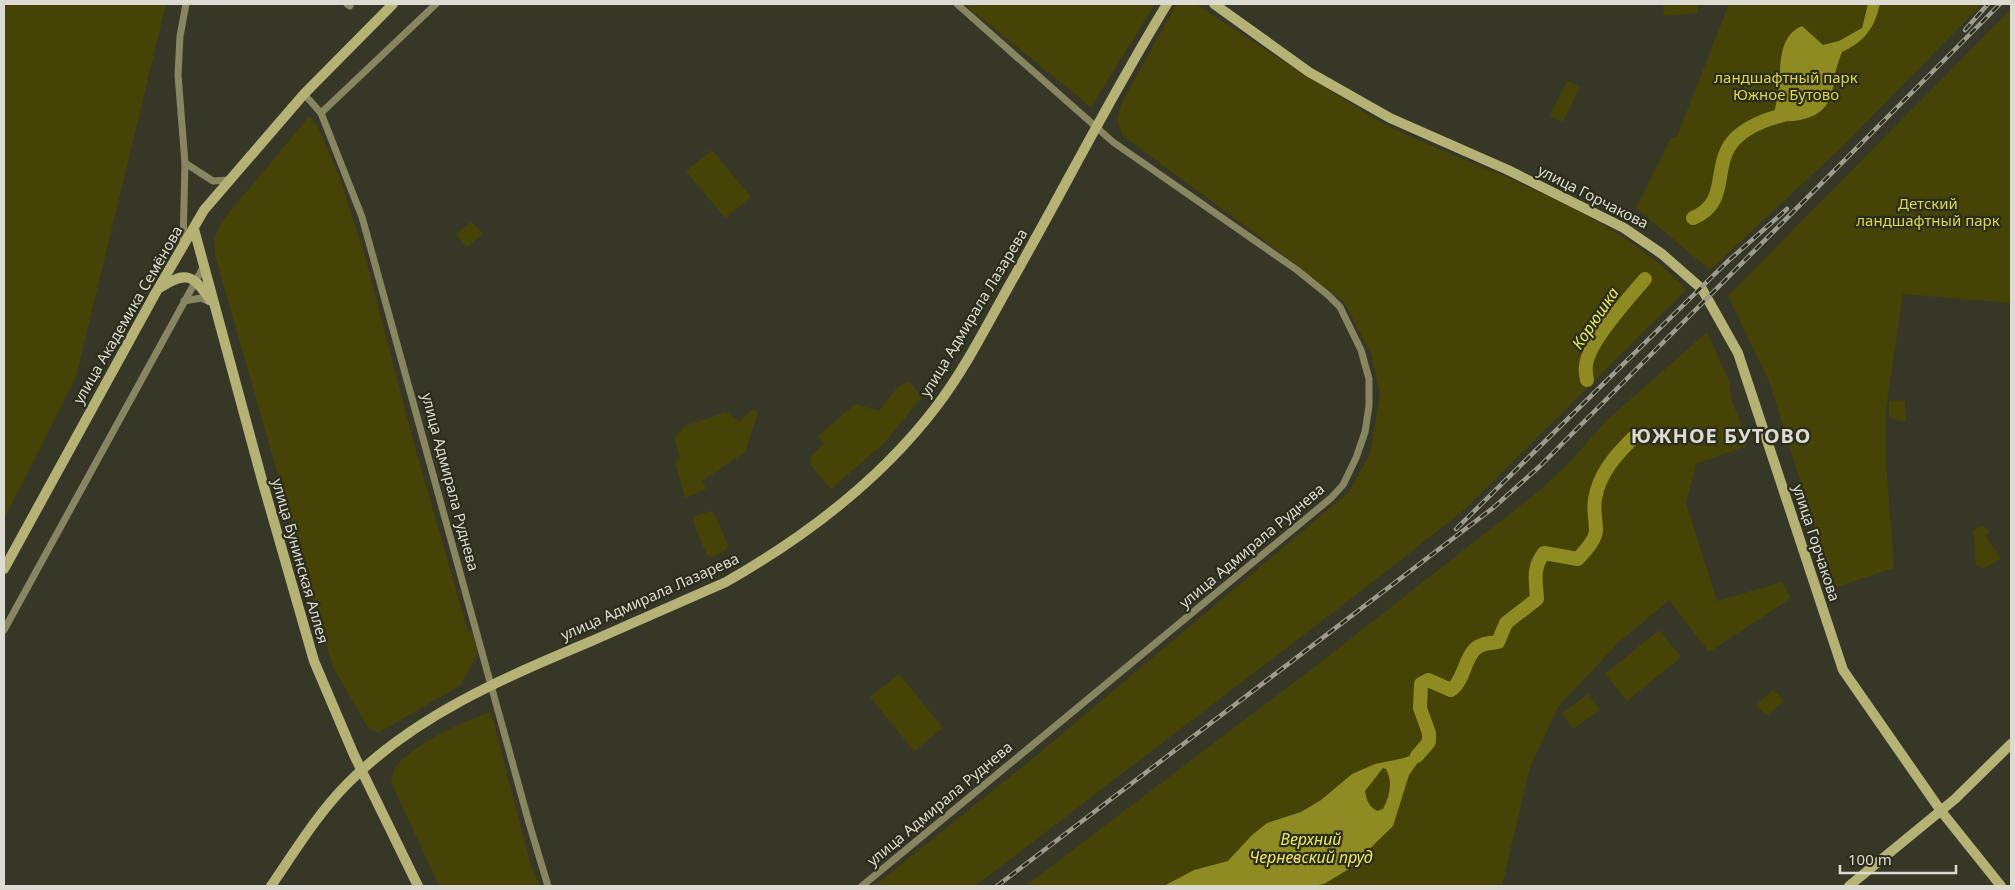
<svg xmlns="http://www.w3.org/2000/svg" width="2015" height="890" font-family="'Noto Sans',sans-serif">
  <rect width="100%" height="100%" fill="#373728"/>
  <g fill="#454305">
    <polygon points="4,4 166,4 76,377 4,519"/>
    <polygon points="964,4 1155,4 1091,107"/>
    <path d="M1196 4C1243 35 1290 66 1339 96 1357 107 1375 120 1394 129 1487 173 1617 212 1686 290L1464 510 1374 581 975 886H874L1037 755 1349 492 1370 454 1380 394 1371 354 1344 302 1252 231 1123 136 1117 120 1123 100 1176 5Z"/>
    <polygon points="1663,4 1697,4 1698,13 1664,16"/>
    <polygon points="1729,4 1982,4 1843,146 1710,270 1636,208 1671,138 1677,136"/>
    <polygon points="2011,9 2011,303 1903,294 1886,409 1886,460 1894,568 1834,588 1769,381 1728,296"/>
    <polygon points="1567,81 1580,87 1563,122 1550,116"/>
    <polygon points="309,117 317,125 339,176 365,256 413,440 468,632 472,631 478,652 461,685 378,733 368,728 333,667 215,255 214,239 222,221"/>
    <polygon points="712,150 751,197 725,218 686,171"/>
    <polygon points="471,222 483,234 466,247 456,234"/>
    <polygon points="1707,332 1730,383 1731,398 1748,442 1746,446 1696,464 1686,503 1717,601 1782,582 1791,598 1709,652 1669,600 1618,643 1558,707 1530,767 1502,886 1025,886 1326,658 1539,491 1565,467 1609,418"/>
    <polygon points="909,381 922,397 884,443 831,489 810,464 811,456 824,444 818,436 855,404 879,411 897,388"/>
    <polygon points="1905,400 1906,422 1889,418 1889,401"/>
    <polygon points="753,409 758,413 745,452 702,481 706,489 685,498 675,462 680,459 674,438 685,426 726,412 739,422"/>
    <polygon points="710,511 714,513 728,545 726,550 712,557 707,555 693,522 695,517"/>
    <polygon points="1983,525 1989,532 1985,535 2001,559 1982,569 1979,565 1976,566 1973,530"/>
    <polygon points="1659,630 1681,657 1627,701 1605,674"/>
    <polygon points="899,674 943,728 914,751 870,697"/>
    <polygon points="1774,689 1784,701 1766,716 1756,705"/>
    <polygon points="1588,694 1600,710 1573,729 1562,713"/>
    <path d="M491 712 531 866 540 886H439L391 782C392 778 393 771 396 767 410 746 466 720 491 712Z"/>
  </g>
  <g fill="#8f8b23" fill-rule="evenodd">
    <path d="M1868 4H1880C1874 29 1865 41 1842 52 1839 60 1836 68 1835 75 1832 98 1828 113 1804 119 1793 122 1784 122 1773 118 1775 108 1778 97 1779 86 1781 65 1778 36 1802 26L1823 45 1839 41 1862 28Z"/>
    <path d="M1427 742 1431 744 1409 775 1393 826 1349 869 1324 884 1312 886H1164L1194 870 1228 861 1252 835 1267 823 1301 812 1321 800 1352 774 1375 764 1404 758 1417 753ZM1383 768 1386 769C1393 782 1390 796 1383 809L1377 811C1369 807 1366 799 1365 791Z"/>
  </g>
  <g fill="none" stroke-linecap="round" stroke-linejoin="round">
    <g stroke="#8f8b23" stroke-width="14">
      <path d="M1693 218C1733 201 1709 163 1737 137 1752 123 1772 118 1790 113"/>
      <path d="M1587 380C1586 375 1585 370 1586 365 1589 341 1629 298 1645 279"/>
      <path d="M1417 756 1429 742V733L1420 708 1421 684 1428 680 1451 690C1466 680 1464 651 1482 645 1486 643 1493 643 1498 642L1506 623 1537 599C1536 580 1532 569 1544 553L1578 559C1584 552 1596 540 1596 530 1596 520 1593 510 1595 499 1599 474 1615 456 1633 438"/>
    </g>
    <g stroke="#878660" stroke-width="7">
      <polyline points="347,4 350,6"/>
      <polyline points="304,94 321,113 362,217 529,823 548,886"/>
      <polyline points="321,113 436,4"/>
      <polyline points="185,163 213,181 229,180"/>
      <polyline points="183,244 185,163 178,75 180,36 186,4"/>
      <polyline points="184,301 201,298 210,302"/>
      <polyline points="4,630 204,266"/>
      <polyline points="862,886 1331,498 1343,485 1356,458 1365,432 1369,406 1369,379 1361,350 1340,307 1328,295 1297,270 1113,142 957,4"/>
    </g>
    <g stroke="#b4b375" stroke-width="10">
      <polyline points="1214,4 1309,72 1390,118 1508,170 1624,228 1662,254 1702,289 1738,353 1843,670 1941,811 2001,886"/>
      <polyline points="194,229 262,480 314,661 354,755 418,886"/>
      <path d="M161 287C187 270 194 276 210 300"/>
      <polyline points="4,569 155,294 204,210 304,94 393,4"/>
      <path d="M271 886C295 851 318 813 348 783 417 714 506 677 594 640 638 621 682 601 726 582 805 537 881 479 936 407 965 369 987 325 1010 284 1063 191 1111 95 1167 4"/>
      <polyline points="1849,886 1955,799 2011,744"/>
    </g>
    <g stroke="#9c9c90" stroke-width="4.5">
      <g id="rail">
        <polyline points="1965,30 1988,4"/>
        <polyline points="1456,529 1727,262 1787,209"/>
        <polyline points="997,886 1493,508 1540,466 2000,4"/>
      </g>
    </g>
    <use href="#rail" stroke="#2d2d1e" stroke-width="2.5" stroke-dasharray="8" stroke-linecap="butt"/>
  </g>
  <g text-anchor="middle" stroke-width="4.5" stroke-linejoin="round" paint-order="stroke">
    <g font-size="15" fill="#dad552" stroke="#2d2d1e">
      <text x="1786" y="83">ландшафтный парк<tspan x="1786" dy="17">Южное Бутово</tspan></text>
      <text x="1928" y="209">Детский<tspan x="1928" dy="17">ландшафтный парк</tspan></text>
    </g>
    <g font-size="15" fill="#dbdbd1" stroke="#2d2d1e">
      <text transform="translate(1593 197) rotate(27)" y="5">улица Горчакова</text>
      <text transform="translate(974 313) rotate(-59)" y="5">улица Адмирала Лазарева</text>
      <text transform="translate(128 315) rotate(-60)" y="5">улица Академика Семёнова</text>
      <text transform="translate(450 482) rotate(75)" y="5">улица Адмирала Руднева</text>
      <text transform="translate(1816 543) rotate(72)" y="5">улица Горчакова</text>
      <text transform="translate(1252 546) rotate(-40)" y="5">улица Адмирала Руднева</text>
      <text transform="translate(300 561) rotate(74)" y="5">улица Бунинская Аллея</text>
      <text transform="translate(650 597) rotate(-24)" y="5">улица Адмирала Лазарева</text>
      <text transform="translate(940 804) rotate(-40)" y="5">улица Адмирала Руднева</text>
    </g>
    <g font-size="16" font-style="italic" fill="#ece866" stroke="#2d2d1e">
      <text transform="translate(1595 318) rotate(-56)" y="6">Корюшка</text>
      <text x="1311" y="845">Верхний<tspan x="1311" dy="18">Черневский пруд</tspan></text>
    </g>
    <g font-size="20" font-weight="bold" letter-spacing="1" fill="#dbdbd1" stroke="#2d2d1e">
      <text x="1721" y="443">ЮЖНОЕ БУТОВО</text>
    </g>
  </g>
  <rect width="2015" height="890" fill="none" stroke="#dbdbd1" stroke-width="10"/>
  <path d="M1840 865v8h116v-8" fill="none" stroke="#dbdbd1" stroke-width="2.5"/>
  <text x="1848" y="865" font-size="15" fill="#dbdbd1" stroke="#2d2d1e" stroke-width="4" paint-order="stroke">100 m</text>
</svg>
